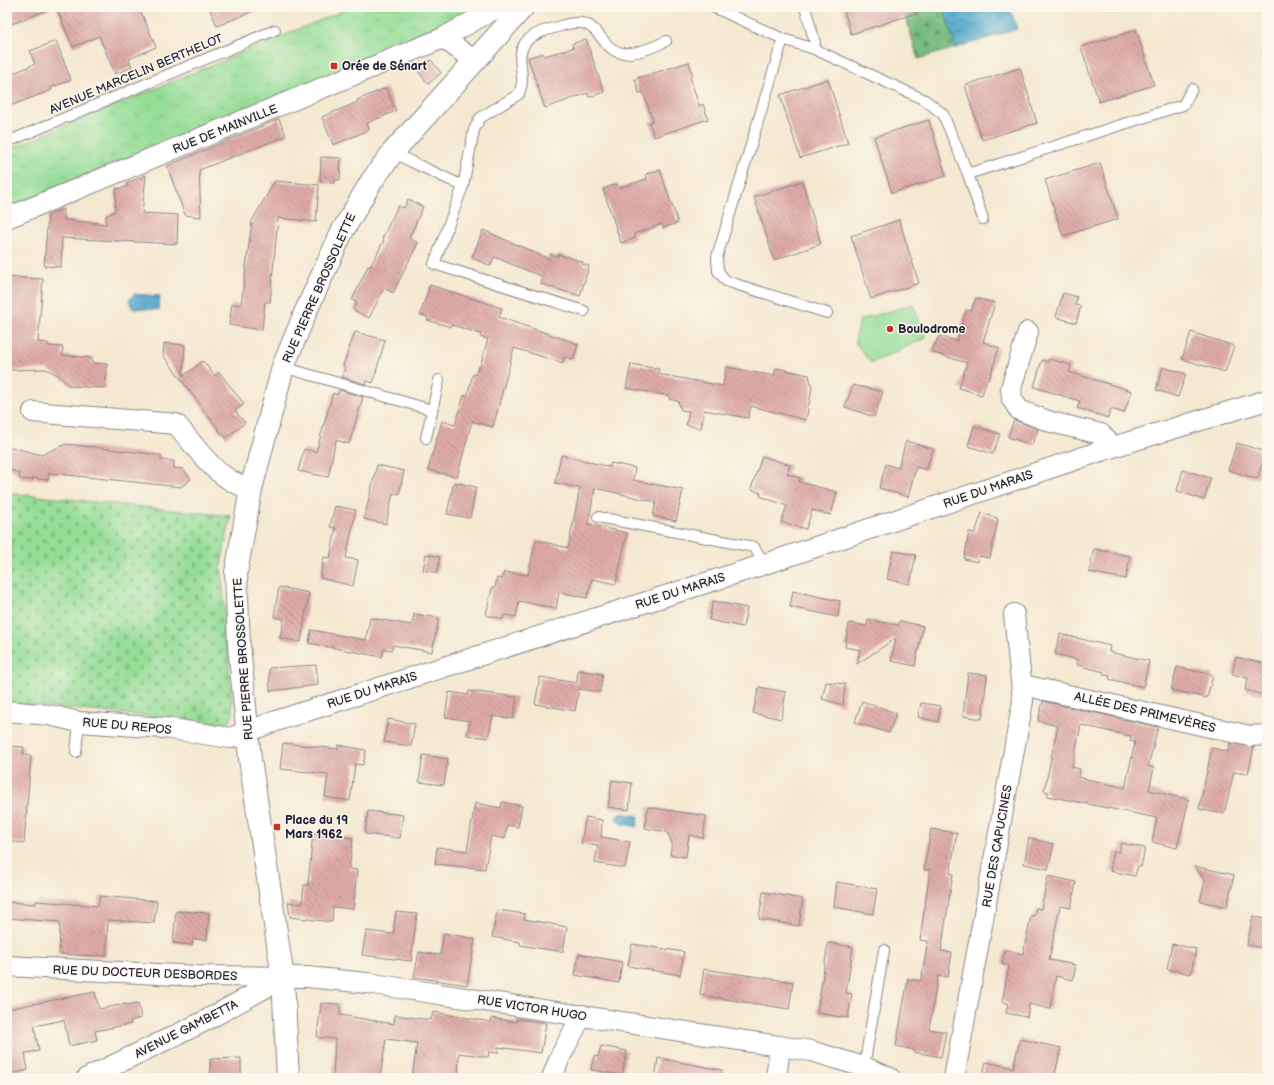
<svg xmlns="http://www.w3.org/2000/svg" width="1274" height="1085" font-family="'Balsamiq Sans',sans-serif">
  <defs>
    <pattern id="grass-tufts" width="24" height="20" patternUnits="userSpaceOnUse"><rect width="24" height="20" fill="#96dd97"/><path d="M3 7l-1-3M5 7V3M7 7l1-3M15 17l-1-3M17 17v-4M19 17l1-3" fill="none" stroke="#81bd83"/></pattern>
    <pattern id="forest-firs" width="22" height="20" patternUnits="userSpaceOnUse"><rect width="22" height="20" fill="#78bc80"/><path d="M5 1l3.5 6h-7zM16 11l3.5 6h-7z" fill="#62986a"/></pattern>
    <pattern id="cemetery-stones" width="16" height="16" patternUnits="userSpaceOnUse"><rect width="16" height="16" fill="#96dd97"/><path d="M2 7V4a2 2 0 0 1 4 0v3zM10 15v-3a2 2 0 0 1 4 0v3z" fill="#81bd83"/></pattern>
    <pattern id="water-waves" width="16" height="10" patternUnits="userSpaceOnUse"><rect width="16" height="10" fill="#4fa7cc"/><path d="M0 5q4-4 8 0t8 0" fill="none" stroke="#4188a7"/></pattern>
    <pattern id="building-back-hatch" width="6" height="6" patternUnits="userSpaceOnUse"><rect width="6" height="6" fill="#dfaba8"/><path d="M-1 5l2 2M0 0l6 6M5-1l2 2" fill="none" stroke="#b48b8a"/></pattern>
  </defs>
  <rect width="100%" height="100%" fill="#fbf7ec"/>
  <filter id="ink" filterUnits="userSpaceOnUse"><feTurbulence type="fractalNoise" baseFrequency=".025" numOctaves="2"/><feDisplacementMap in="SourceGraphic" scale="8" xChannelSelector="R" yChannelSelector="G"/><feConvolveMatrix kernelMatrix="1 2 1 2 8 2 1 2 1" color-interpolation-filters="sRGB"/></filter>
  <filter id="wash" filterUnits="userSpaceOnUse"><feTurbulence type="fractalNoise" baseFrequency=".012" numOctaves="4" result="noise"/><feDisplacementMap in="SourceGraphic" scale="16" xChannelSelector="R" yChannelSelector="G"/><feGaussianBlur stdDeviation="0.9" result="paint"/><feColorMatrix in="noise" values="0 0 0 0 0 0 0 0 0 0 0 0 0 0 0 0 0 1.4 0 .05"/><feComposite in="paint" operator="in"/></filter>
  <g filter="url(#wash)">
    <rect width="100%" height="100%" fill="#f4e8d0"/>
    <polygon fill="url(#grass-tufts)" stroke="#5c8069" points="352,7 490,7 7,208 7,150"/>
    <polygon fill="url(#forest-firs)" stroke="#4d6f5e" points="903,7 943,7 956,48 918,59"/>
    <polygon fill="url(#cemetery-stones)" stroke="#5c8069" points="7,493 231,516 221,564 233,715 229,722 222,723 7,703 7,594 12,545 7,544"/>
    <g fill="#96dd97" stroke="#5c8069">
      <polygon points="1098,7 1128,7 1114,13 1100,11"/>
      <polygon points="913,304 926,338 871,363 855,342 860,320"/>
    </g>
    <g fill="url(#water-waves)" stroke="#386484">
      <polygon points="943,7 1010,7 1017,29 956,48"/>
      <polygon points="134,294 160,296 159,310 132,308 129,300"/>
      <polygon points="621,813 639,816 637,827 619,823 619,821 615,818"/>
    </g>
    <g id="blocks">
      <g fill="url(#building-back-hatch)" fill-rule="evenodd">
        <polygon points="7,7 52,7 52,8 7,26"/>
        <polygon points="56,7 139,7 156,47 129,59 132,67 115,74 99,36 73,47"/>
        <polygon points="209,7 261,7 261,8 217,26"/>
        <polygon points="843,7 926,7 926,10 851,34"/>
        <polygon points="1136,30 1154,85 1099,102 1081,47"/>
        <polygon points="586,39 604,92 589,97 588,93 545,108 528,58 543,53 544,56 573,48 572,44"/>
        <polygon points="56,41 71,80 50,88 52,90 7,107 7,76 35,64 30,51"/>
        <polygon points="431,60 441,73 428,84 418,71"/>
        <polygon points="689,62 693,76 690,77 699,106 703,104 708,119 654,137 649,122 653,121 643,92 639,93 635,79"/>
        <polygon points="1020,68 1037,123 982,140 965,85"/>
        <polygon points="828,79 848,143 800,158 780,95"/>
        <polygon points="386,88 396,111 367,123 369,130 333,145 322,117 358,102 357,100"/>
        <polygon points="279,119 286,136 199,170 201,217 185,215 167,166"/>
        <polygon points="929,120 946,176 892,193 874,137"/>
        <polygon points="321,157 341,158 340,180 335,180 335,183 320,182"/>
        <polygon points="1100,163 1118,219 1063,236 1045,180"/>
        <polygon points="660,170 678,223 663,228 662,224 634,234 635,238 621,243 603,189 617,184 619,188 647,179 646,174"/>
        <polygon points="146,175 142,213 178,215 177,244 62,238 61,267 44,266 48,215 64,209 64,220 106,224 106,216 115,211 116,189 127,187 127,183"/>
        <polygon points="275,181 319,185 316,222 278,218 270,302 265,302 262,330 229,325 232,304 241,305 252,221"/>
        <polygon points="802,181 821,244 774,260 754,197"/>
        <polygon points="408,199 423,207 409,238 418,243 393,293 384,288 369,318 353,310 357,302 352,300 368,266 370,267 377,254 384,240 382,239 398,206 404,208"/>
        <polygon points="899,220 919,283 871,299 851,236"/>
        <polygon points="483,230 549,259 550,254 558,257 558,254 583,262 582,264 589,266 580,296 541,284 543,277 494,257 491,266 472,258"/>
        <polygon points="7,277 43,279 38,342 48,343 48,346 63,347 62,355 92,358 92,363 107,364 105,388 70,386 58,375 46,369 7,370"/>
        <polygon points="430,285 502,308 499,317 578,344 573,360 564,357 563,363 514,348 493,427 472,421 457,477 428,470 442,421 455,425 464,395 467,396 473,374 475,375 478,367 480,367 488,339 480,337 481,334 452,325 451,327 427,320 428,317 420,315"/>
        <polygon points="1063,293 1077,297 1075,305 1081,306 1076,323 1056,317"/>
        <polygon points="976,298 995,303 983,342 999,348 989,380 987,379 982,395 959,388 967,363 931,352 939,336 957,341 966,310 971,311"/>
        <polygon points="355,332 385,340 373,383 367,381 366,384 342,377 345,368 343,366"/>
        <polygon points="1191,332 1234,346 1225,372 1182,359"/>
        <polygon points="164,343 185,345 183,376 203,361 215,376 219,372 244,404 235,411 245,423 226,438 222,432 221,433 163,355"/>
        <polygon points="1049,359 1071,365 1069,372 1132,391 1124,413 1111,409 1108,418 1077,408 1080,401 1034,387 1042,360 1048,362"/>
        <polygon points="631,364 659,369 658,374 723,386 726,367 774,376 776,368 809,375 812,388 806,420 751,406 748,418 704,410 701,428 686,425 689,411 681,410 678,401 669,399 670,396 626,388"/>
        <polygon points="1163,367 1186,374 1178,397 1156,390"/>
        <polygon points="853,385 883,392 874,417 845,407"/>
        <polygon points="339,390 363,397 349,444 336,440 328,477 298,471 304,449 316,452 333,393 337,395"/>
        <polygon points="1014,420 1038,429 1032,445 1008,437"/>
        <polygon points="974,426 1000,434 993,454 968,446"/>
        <polygon points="906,441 933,449 926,470 916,467 908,497 879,488 886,464 898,468"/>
        <polygon points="1237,443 1266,452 1257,479 1228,470"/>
        <polygon points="66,444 161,455 161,460 174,461 174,468 183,469 191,479 181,487 49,473 48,480 33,478 33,480 19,479 20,474 7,468 7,446 41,455"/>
        <polygon points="561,455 610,467 611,463 635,468 633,480 683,490 676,521 653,516 656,502 595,488 588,524 627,533 616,584 592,579 587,598 559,592 556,609 519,601 516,617 504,615 503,619 486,615 492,588 495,588 497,578 502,579 504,572 528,575 536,540 568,548 580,488 555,483"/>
        <polygon points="762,456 790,465 787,474 800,478 799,482 837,492 831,515 812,510 806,529 781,522 787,506 760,496 761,493 751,489"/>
        <polygon points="377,465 404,471 399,494 393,493 386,524 364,519"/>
        <polygon points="1183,470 1211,478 1204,500 1177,491"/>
        <polygon points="454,482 476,487 470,518 447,514"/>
        <polygon points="335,506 356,510 346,558 358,560 353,586 320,578 324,557 330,558 336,528 330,527"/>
        <polygon points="982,513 997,518 998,520 990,558 979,556 978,562 964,559 969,532 975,533"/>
        <polygon points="1094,549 1130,556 1126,579 1089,572"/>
        <polygon points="893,551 916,555 910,584 887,579"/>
        <polygon points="426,554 440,557 437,573 423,570"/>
        <polygon points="279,587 309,593 301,642 280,638 284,619 274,617"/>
        <polygon points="793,591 840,601 838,617 790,607"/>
        <polygon points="713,601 747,608 743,627 709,620"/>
        <polygon points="414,614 439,618 432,652 393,645 392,650 384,649 382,657 309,643 311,630 366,640 370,618 412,625"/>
        <polygon points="868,620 899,625 899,621 923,626 915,666 891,661 896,638 857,664 860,650 845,647 849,623 867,626"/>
        <polygon points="1060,634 1110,646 1109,652 1149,661 1143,687 1109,679 1110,676 1104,675 1104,672 1077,665 1078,660 1055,654"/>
        <polygon points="1236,657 1267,664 1267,681 1264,695 1245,690 1248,678 1232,674"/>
        <polygon points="316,665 318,685 270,691 269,668"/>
        <polygon points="1177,667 1213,675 1207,698 1171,690"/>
        <polygon points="578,670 603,674 600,692 579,689 575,711 535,704 540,677 577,683"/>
        <polygon points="968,673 987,675 982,719 963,716"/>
        <polygon points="826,682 845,684 843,705 822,699"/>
        <polygon points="759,687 786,692 781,719 753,713"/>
        <polygon points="469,691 517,697 513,719 493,716 488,738 467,735 470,721 445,717 449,692 468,695"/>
        <polygon points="862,701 896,713 889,733 855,722"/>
        <path d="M1043 701 1158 727 1148 766 1154 768 1149 790 1189 800 1177 848 1152 842 1157 818 1048 796V792L1044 791 1058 726 1038 721ZM1081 725 1131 736 1130 741 1135 742 1125 788 1078 777 1080 769 1072 767Z"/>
        <polygon points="921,703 941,706 938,722 918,717"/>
        <polygon points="388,719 415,724 411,746 384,742"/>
        <polygon points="283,743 338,749 338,745 366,750 363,765 355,764 350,801 325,797 328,774 280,769"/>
        <polygon points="1230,743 1254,747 1248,774 1234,772 1224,814 1199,809 1212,748 1228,752"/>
        <polygon points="7,746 24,747 23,755 31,756 24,843 7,841"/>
        <polygon points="423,755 448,759 444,785 419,782"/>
        <polygon points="612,780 632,783 629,810 608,807"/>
        <polygon points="502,802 522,806 518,827 507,825 505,839 491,836 485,869 435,864 437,847 467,851 475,803 501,808"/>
        <polygon points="648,807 706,816 703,838 689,835 686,857 670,855 672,843 667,832 645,828"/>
        <polygon points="368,811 403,815 400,838 365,834"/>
        <polygon points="586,817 602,820 601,837 630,842 625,868 595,863 598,845 581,843"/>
        <polygon points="931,829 957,833 950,873 953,874 941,951 952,953 948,977 938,976 929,1029 946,1032 941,1057 914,1052 914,1050 896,1046 908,979 921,981 928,941 920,940 930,870 924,869"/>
        <polygon points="313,833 353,838 349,869 357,870 353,909 333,907 332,922 290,917 288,902 302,904 304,885 308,885"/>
        <polygon points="1029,838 1054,844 1048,869 1024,864"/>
        <polygon points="1121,843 1145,848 1141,867 1138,866 1135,876 1110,871 1114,851 1119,852"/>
        <polygon points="1194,866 1234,875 1227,907 1200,901 1205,881"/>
        <polygon points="1048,876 1076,882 1071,908 1060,906 1049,960 1076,965 1073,980 1056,976 1050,1009 1029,1004 1027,1017 1006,1013 1008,1003 1002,1002 1009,966 1002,964 1005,950 1023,954 1031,916 1034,916 1036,908 1041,909"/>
        <polygon points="837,882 877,889 873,914 834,907"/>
        <polygon points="763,892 803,899 799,926 759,919"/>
        <polygon points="100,896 157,901 154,923 108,920 106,956 76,955 59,954 60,922 7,918 7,902 36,904 36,901 98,906"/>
        <polygon points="497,910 525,914 524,919 567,927 563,952 520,945 520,942 492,937"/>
        <polygon points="176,911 209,913 207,940 193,939 192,945 173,943"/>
        <polygon points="396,912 417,914 411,961 362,955 366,931 393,934"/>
        <polygon points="1253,916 1267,920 1267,949 1247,945"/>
        <polygon points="444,933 475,939 467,985 414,977 419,952 440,955"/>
        <polygon points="828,943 853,947 846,993 852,994 848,1018 817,1013"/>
        <polygon points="632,944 684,952 680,975 628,966"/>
        <polygon points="1172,944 1196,949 1191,974 1167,969"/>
        <polygon points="579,954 622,962 619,983 575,975"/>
        <polygon points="704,969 793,982 789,1009 700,995"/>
        <polygon points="95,992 99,1009 126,1004 127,1005 138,1003 141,1018 130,1021 131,1024 95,1031 97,1040 69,1046 64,1020 34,1026 39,1051 25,1053 28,1070 10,1074 7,1060 7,1009"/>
        <polygon points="321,1003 340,1004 340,1015 394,1024 395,1015 431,1020 433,1012 491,1022 492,1018 516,1022 517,1019 546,1023 541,1053 498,1047 498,1053 489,1052 488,1057 459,1053 458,1077 432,1075 432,1078 412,1078 417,1043 386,1039 380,1078 333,1078 335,1039 317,1037"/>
        <polygon points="1020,1039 1061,1048 1054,1078 982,1078 986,1062 1013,1068"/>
        <polygon points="601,1046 627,1051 622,1075 591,1070 594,1056 598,1057"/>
        <polygon points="241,1058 241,1078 211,1078 210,1059"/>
        <polygon points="658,1058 722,1070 721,1078 655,1078"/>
      </g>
    </g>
  </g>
  <g filter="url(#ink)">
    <use href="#blocks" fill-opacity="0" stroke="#8b8586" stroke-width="1"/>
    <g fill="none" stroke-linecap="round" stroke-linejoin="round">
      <g stroke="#8b8586" stroke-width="12">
        <g id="service">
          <polyline points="713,7 783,39 717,257 718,271 726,281 827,313"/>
          <polyline points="805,7 815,43 814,49"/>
          <polyline points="783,39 814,49 925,100 943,114 968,174 1183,105 1192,89"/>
          <polyline points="7,142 275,30"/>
          <path d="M393 152 412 162 463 186 474 130 480 118 519 94C520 90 522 86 522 82 523 69 516 56 525 43 531 35 545 30 554 28 561 26 568 23 575 23 599 20 601 50 622 53 636 55 654 47 666 41"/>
          <polyline points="968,174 983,219"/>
          <polyline points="463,186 434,264 584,311"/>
          <polyline points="283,367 432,410"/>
          <polyline points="426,438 439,380"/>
          <polyline points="598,517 754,547 765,564"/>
          <polyline points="76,752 79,722"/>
          <polyline points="864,1067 884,950"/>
        </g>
      </g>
      <g stroke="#8b8586" stroke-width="22">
        <g id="minor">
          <polyline points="443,38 475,61"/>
          <polyline points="7,218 443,38 498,7"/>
          <polyline points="1028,332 1011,388 1012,399 1019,410 1051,422 1101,434 1113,447"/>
          <path d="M33 412 176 424C199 450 216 480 251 489"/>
          <polyline points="1023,685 1250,736 1267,735"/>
          <polyline points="7,711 49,715 79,722 165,728 230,738 276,721 765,564 1113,447 1267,400"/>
          <polyline points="7,966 196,976 307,977 367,983 811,1051 864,1067 890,1078"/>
          <polyline points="87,1078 201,1023 283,978"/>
          <polyline points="552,1078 560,1057 582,1015"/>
          <polyline points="776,1078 780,1047"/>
          <polyline points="954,1078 1023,701 1014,614"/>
        </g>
      </g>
      <g stroke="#8b8586" stroke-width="24">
        <polyline id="tertiary" points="288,1078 283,978 250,759 239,645 236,573 251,489 283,367 306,311 342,232 357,206 371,182 393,152 523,7"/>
      </g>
      <use href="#service" stroke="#fff" stroke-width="10"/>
      <use href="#minor" stroke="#fff" stroke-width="20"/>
      <use href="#tertiary" stroke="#fff" stroke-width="22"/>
    </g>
  </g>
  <g fill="#c8321e" stroke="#fbf7ec" stroke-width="1.5">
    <rect x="330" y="62" width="8" height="8" rx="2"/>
    <circle cx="890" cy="329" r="4"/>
    <rect x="273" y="823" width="8" height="8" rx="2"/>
  </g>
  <g text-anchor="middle" stroke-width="3" stroke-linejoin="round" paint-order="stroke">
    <g font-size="12" font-weight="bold" fill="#22223b" stroke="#fbf7ec" text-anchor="start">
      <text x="342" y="70">Orée de Sénart</text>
      <text x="898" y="333">Boulodrome</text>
      <text x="285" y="824">Place du 19<tspan x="285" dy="14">Mars 1962</tspan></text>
    </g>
    <g font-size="12" fill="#22223b" stroke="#fbf7ec">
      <text transform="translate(136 74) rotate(-23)" y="4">AVENUE MARCELIN BERTHELOT</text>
      <text transform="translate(225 129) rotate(-22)" y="4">RUE DE MAINVILLE</text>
      <text transform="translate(319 288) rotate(-66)" y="4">RUE PIERRE BROSSOLETTE</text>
      <text transform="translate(988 489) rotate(-19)" y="4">RUE DU MARAIS</text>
      <text transform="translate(680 591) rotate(-18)" y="4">RUE DU MARAIS</text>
      <text transform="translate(243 659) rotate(-94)" y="4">RUE PIERRE BROSSOLETTE</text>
      <text transform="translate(372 690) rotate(-18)" y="4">RUE DU MARAIS</text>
      <text transform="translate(1145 712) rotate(13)" y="4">ALLÉE DES PRIMEVÈRES</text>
      <text transform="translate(127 726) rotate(5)" y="4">RUE DU REPOS</text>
      <text transform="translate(997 846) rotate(-80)" y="4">RUE DES CAPUCINES</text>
      <text transform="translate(145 973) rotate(2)" y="4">RUE DU DOCTEUR DESBORDES</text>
      <text transform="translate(532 1008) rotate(9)" y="4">RUE VICTOR HUGO</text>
      <text transform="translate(186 1029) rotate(-27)" y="4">AVENUE GAMBETTA</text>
    </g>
  </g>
  <rect width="1274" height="1085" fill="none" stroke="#fbf7ec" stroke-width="24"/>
</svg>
